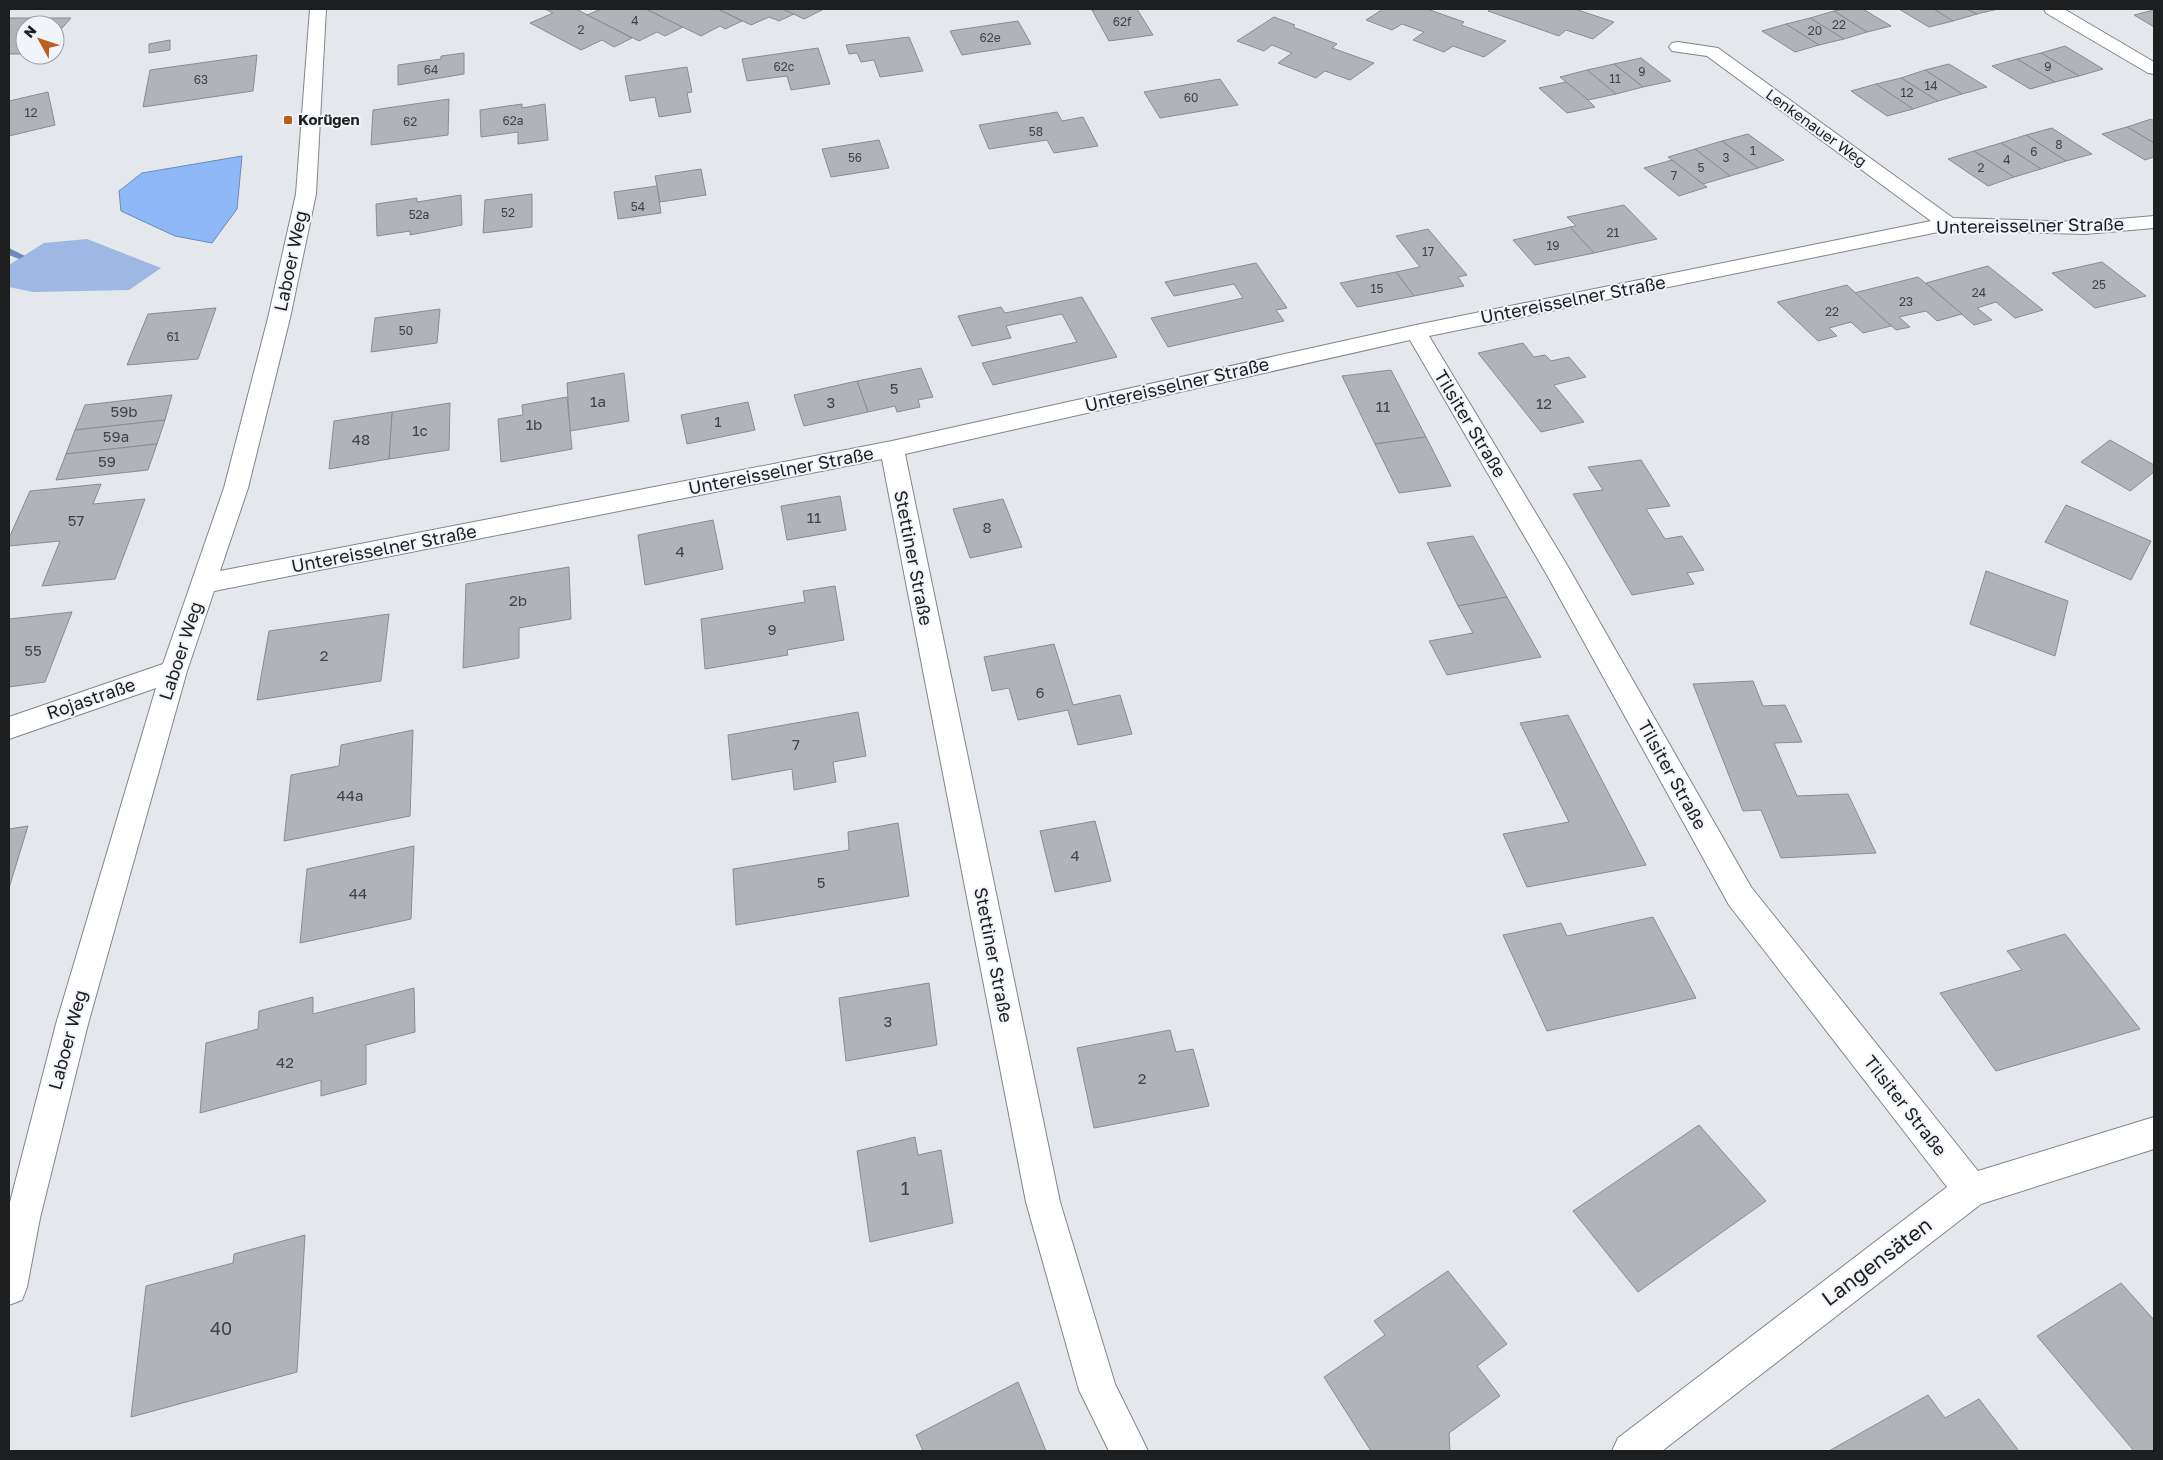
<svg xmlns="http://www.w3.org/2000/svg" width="2163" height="1460" font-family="'Golos Text',sans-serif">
  <rect width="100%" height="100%" fill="#e4e7eb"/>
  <polygon fill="#9db8e3" points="87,239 161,268 129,290 33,292 9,287 9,265 44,243"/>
  <polygon fill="#8fb8f9" stroke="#6d8ab8" points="242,156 237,209 212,243 175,236 121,211 119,191 142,173"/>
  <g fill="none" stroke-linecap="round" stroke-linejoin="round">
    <polygon fill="#6d8ab8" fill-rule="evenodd" points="9,248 25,256 19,259 9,255"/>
  </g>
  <g fill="#b0b3b8" stroke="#898c90">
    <polygon points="545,9 576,9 632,38 614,47 602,40 581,50 530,23 553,13"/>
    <polygon points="601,9 646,9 683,27 665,36 657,32 639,41 587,15"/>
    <polygon points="646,9 718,9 742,21 725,29 720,26 701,36"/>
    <polygon points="718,9 783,9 794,14 779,21 769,17 751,25"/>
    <polygon points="783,9 824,9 804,19"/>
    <polygon points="1102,9 1137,9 1153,35 1109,41 1092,10"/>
    <polygon points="1383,9 1427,9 1464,22 1461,25 1506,41 1484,57 1453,46 1444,52 1413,40 1424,32 1402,24 1392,30 1366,20"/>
    <polygon points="1491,9 1575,9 1614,22 1593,39 1566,30 1559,36 1488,11"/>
    <polygon points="1843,9 1863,9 1891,26 1867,32 1834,11"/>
    <polygon points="1899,9 1934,9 1953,21 1929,27"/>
    <polygon points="1934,9 1967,9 1977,14 1953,21"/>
    <polygon points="1967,9 1998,9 1977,14"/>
    <polygon points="2154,10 2154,27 2134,15"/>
    <polygon points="1834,11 1867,32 1844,39 1810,18"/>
    <polygon points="1274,17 1295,25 1293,27 1337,44 1332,48 1374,63 1350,80 1325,71 1316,78 1278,63 1292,53 1272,45 1264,51 1237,41"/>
    <polygon points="9,18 71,18 55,36 55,25 25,25 25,54 9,54"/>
    <polygon points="1810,18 1844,39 1819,45 1786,24"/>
    <polygon points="1018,21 1031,44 962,55 950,31"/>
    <polygon points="1786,24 1819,45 1795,52 1762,31"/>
    <polygon points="909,37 923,71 880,77 874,60 861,62 857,53 849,54 846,45"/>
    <polygon points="170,40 170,50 149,53 149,44"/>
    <polygon points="2065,46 2103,69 2079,76 2041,53"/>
    <polygon points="818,48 830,84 791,90 787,76 747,81 742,59"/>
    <polygon points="464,53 464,74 398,85 398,65 441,59 441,56"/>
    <polygon points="2041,53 2079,76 2055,82 2017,59"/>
    <polygon points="257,55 253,91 143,107 150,70"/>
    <polygon points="1641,58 1671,81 1643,87 1614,64"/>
    <polygon points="2017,59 2055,82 2030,89 1992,66"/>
    <polygon points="1614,64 1643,87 1616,94 1587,70"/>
    <polygon points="1949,64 1987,87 1962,94 1925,70"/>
    <polygon points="687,67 692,92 687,93 691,112 659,117 655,97 630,101 625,76"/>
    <polygon points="1587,70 1616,94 1588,100 1560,77"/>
    <polygon points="1925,70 1962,94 1938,101 1901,78"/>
    <polygon points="1901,78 1938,101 1913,109 1876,84"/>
    <polygon points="1220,79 1238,105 1160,118 1144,92"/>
    <polygon points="1566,82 1588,100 1595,107 1567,113 1539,88"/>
    <polygon points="1876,84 1913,109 1887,116 1851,91"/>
    <polygon points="48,92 55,125 9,136 9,101"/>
    <polygon points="449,99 448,135 371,145 373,110"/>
    <polygon points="522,104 522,108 545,104 548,140 518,144 518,132 481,137 480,110"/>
    <polygon points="1057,112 1062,121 1083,117 1098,146 1054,153 1047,140 989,149 979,125"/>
    <polygon points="2151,119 2154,121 2154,143 2127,127"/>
    <polygon points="2127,127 2154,143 2154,157 2145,160 2102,134"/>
    <polygon points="2052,128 2092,154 2066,161 2026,135"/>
    <polygon points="1748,134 1784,160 1758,168 1722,141"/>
    <polygon points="2026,135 2066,161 2041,169 2001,143"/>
    <polygon points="879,140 889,168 831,177 822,149"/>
    <polygon points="1722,141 1758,168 1730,176 1695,149"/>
    <polygon points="2001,143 2041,169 2014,177 1974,151"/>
    <polygon points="1695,149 1730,176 1703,184 1668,157"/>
    <polygon points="1974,151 2014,177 1988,186 1948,159"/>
    <polygon points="1672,160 1703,184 1707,187 1679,196 1644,168"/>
    <polygon points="701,169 706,195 660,202 655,176"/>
    <polygon points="657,186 661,213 618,219 614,192"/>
    <polygon points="532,194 532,227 483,233 485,200"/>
    <polygon points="461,195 462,225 410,235 410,231 377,236 376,204 417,198 417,202"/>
    <polygon points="1624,205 1657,239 1594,253 1570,227 1576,226 1567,217"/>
    <polygon points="1570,227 1594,253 1535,265 1513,240"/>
    <polygon points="1428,229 1467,275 1458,277 1464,286 1414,296 1396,272 1420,267 1396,236"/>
    <polygon points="2102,262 2146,296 2095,308 2052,273"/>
    <polygon points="1256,263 1287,308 1276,310 1284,321 1168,347 1151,318 1243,298 1234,284 1174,296 1165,282"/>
    <polygon points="1988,266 2043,310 2015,318 1996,302 1977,308 1992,320 1974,325 1926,283"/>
    <polygon points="1396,272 1414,296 1357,307 1340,283"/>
    <polygon points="1918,277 1962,314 1937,321 1926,311 1899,317 1910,327 1896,330 1854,293"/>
    <polygon points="1847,285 1891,326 1863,333 1851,322 1829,328 1837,336 1818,341 1777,302"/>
    <polygon points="1082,297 1117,357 993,385 982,363 1077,342 1062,314 1006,326 1011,338 972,346 958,316 1001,307 1005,313"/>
    <polygon points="216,308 198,359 127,365 148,314"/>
    <polygon points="440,309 437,343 371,352 375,318"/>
    <polygon points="1523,343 1534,357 1545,355 1551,361 1569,357 1586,377 1554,385 1584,422 1541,432 1478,353"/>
    <polygon points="921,368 933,397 918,400 920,407 897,412 895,406 868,412 857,381"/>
    <polygon points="1391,370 1426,437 1375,444 1342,376"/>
    <polygon points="624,373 629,421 570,431 567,383"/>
    <polygon points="857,381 868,412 804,426 794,395"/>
    <polygon points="172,395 165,420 75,430 85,405"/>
    <polygon points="567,397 572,449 501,462 498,419 523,415 522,405"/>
    <polygon points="748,402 755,430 687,444 681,415"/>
    <polygon points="450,403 449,450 389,459 392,412"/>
    <polygon points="392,412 389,459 329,469 334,421"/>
    <polygon points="165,420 157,444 66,454 75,430"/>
    <polygon points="1426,437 1451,486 1399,493 1375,444"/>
    <polygon points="2110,440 2154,465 2154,472 2130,491 2081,462"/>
    <polygon points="157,444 148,470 56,480 66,454"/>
    <polygon points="1641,460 1670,506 1646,509 1665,539 1682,536 1704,570 1687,573 1694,584 1632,595 1573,494 1603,490 1588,467"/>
    <polygon points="101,484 93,504 145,499 115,579 42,586 60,541 9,546 9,538 30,491"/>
    <polygon points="840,496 846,530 787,540 781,506"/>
    <polygon points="1003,499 1022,547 970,558 953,509"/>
    <polygon points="2066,505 2151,541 2131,580 2045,542"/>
    <polygon points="713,520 723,569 645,585 638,535"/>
    <polygon points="1473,536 1507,597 1458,606 1427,543"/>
    <polygon points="569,567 571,619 519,628 519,658 463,668 466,584"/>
    <polygon points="1986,571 2068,601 2055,656 1970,624"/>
    <polygon points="835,586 844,640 787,650 788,655 705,669 701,619 805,602 803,591"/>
    <polygon points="1507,597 1541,657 1447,675 1429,641 1473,633 1458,606"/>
    <polygon points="72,612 45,682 9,687 9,619"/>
    <polygon points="389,614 381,681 257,700 269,631"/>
    <polygon points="1054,644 1073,705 1120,695 1132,734 1078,745 1068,710 1018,720 1009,688 992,691 984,657"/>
    <polygon points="1753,681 1763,706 1785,705 1802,742 1774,743 1797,796 1848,794 1876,853 1781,858 1761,810 1743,811 1693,684"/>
    <polygon points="858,712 866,756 833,762 836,782 794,790 792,769 732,780 728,735"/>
    <polygon points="1568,715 1646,865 1527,887 1503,834 1569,822 1520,723"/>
    <polygon points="413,730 410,816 284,841 291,775 339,766 341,745"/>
    <polygon points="1095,821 1111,881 1055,892 1040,831"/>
    <polygon points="898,823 909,896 736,925 733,869 849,850 848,832"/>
    <polygon points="28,826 9,888 9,829"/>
    <polygon points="414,846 411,919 300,943 307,869"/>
    <polygon points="1653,917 1696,998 1547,1031 1503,935 1561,923 1567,936"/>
    <polygon points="2065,934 2140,1029 1996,1071 1940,993 2022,970 2007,951"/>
    <polygon points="929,983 937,1045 846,1061 839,998"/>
    <polygon points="414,988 415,1032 366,1045 366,1084 321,1096 321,1080 200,1113 206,1043 258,1029 259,1011 313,997 313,1014"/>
    <polygon points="1170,1030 1176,1052 1193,1049 1209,1106 1094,1128 1077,1048"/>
    <polygon points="1699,1125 1766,1201 1638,1292 1573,1211"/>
    <polygon points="915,1137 918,1155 941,1150 953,1223 870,1242 857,1151"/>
    <polygon points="305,1235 297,1372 131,1417 146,1286 233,1263 234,1254"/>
    <polygon points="1448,1271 1507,1344 1477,1366 1500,1396 1449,1433 1450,1451 1371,1451 1324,1377 1385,1335 1374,1321"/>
    <polygon points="2121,1283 2154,1320 2154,1451 2134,1451 2037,1336"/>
    <polygon points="1018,1382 1046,1451 923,1451 916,1435"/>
    <polygon points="1928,1395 1945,1418 1979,1399 2019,1451 1829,1451"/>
  </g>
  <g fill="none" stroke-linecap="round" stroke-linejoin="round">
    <g stroke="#828589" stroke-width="2">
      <g id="street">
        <polygon points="310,9 326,9 316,194 290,318 248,488 220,571 892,441 1416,325 1931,221 1707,56 1672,51 1669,47 1672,43 1678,42 1718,48 1953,218 2085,222 2154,216 2154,228 2085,234 1948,230 1429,336 1567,565 1751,887 1978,1171 2154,1117 2154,1149 1981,1204 1662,1451 1612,1451 1618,1438 1947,1187 1729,905 1547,575 1410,340 905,454 1060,1202 1115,1384 1148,1451 1109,1451 1079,1390 1026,1202 882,459 214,591 187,671 88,1024 40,1218 27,1287 22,1300 9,1305 9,1206 56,1024 156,688 9,739 9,717 163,664 224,488 268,318 296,194"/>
        <polygon points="2044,9 2064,9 2154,62 2154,74 2148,73 2046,13"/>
      </g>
    </g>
    <use href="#street" fill="#fff" fill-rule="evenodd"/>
  </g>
  <rect fill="#be5e1c" stroke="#f1f4f9" stroke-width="2" x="283" y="115" width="10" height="10" rx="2.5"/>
  <g text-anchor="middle" stroke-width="4" stroke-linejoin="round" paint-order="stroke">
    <g font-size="12" fill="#424346">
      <text x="635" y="25">4</text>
      <text x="1122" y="26">62f</text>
      <text x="1839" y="29">22</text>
      <text x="581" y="34">2</text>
      <text x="1815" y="35">20</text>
      <text x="990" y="42">62e</text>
      <text x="784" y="71">62c</text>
      <text x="2048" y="71">9</text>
      <text x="431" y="74">64</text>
      <text x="1642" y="76">9</text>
      <text x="1615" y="83">11</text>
      <text x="201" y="84">63</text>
      <text x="1931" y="90">14</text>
      <text x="1907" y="97">12</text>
      <text x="1191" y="102">60</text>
      <text x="31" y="117">12</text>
      <text x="513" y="125">62a</text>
      <text x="410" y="126">62</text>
      <text x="1036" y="136">58</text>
      <text x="2059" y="149">8</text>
      <text x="1753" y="155">1</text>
      <text x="2034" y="156">6</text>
      <text x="855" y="162">56</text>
      <text x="1726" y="162">3</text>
      <text x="2007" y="164">4</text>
      <text x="1701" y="172">5</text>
      <text x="1981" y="172">2</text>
      <text x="1674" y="180">7</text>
      <text x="638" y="211">54</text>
      <text x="508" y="217">52</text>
      <text x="419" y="219">52a</text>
      <text x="1613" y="237">21</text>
      <text x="1553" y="250">19</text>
      <text x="1428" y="256">17</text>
      <text x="2099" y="289">25</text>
      <text x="1377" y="293">15</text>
      <text x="1979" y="297">24</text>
      <text x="1906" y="306">23</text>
      <text x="1832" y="316">22</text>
      <text x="406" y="335">50</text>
      <text x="173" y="341">61</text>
    </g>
    <g font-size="15" font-weight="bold" fill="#1d1e20" stroke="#f1f4f9" text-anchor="start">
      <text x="298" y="125">Korügen</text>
    </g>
    <g font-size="15" fill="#1d1e20" stroke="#f1f4f9">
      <text transform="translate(1816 128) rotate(36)" y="5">Lenkenauer Weg</text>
    </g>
    <g font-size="15" fill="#424346">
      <text x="894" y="394">5</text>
      <text x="598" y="407">1a</text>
      <text x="831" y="408">3</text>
      <text x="1544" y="409">12</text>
      <text x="1383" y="412">11</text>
      <text x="124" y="417">59b</text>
      <text x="718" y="427">1</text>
      <text x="534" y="430">1b</text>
      <text x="420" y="436">1c</text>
      <text x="116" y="442">59a</text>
      <text x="361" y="445">48</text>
      <text x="107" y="467">59</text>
      <text x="814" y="523">11</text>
      <text x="76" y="526">57</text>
      <text x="987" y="533">8</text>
      <text x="680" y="557">4</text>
      <text x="518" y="606">2b</text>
      <text x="772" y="635">9</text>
      <text x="33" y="656">55</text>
      <text x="324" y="661">2</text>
      <text x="1040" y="698">6</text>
      <text x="796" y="750">7</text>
      <text x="350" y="801">44a</text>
      <text x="1075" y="861">4</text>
      <text x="821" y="888">5</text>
      <text x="358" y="899">44</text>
      <text x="888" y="1027">3</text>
      <text x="285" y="1068">42</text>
      <text x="1142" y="1084">2</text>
    </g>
    <g font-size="18" fill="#1d1e20" stroke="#f1f4f9">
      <text transform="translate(2030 226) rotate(-1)" y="6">Untereisselner Straße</text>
      <text transform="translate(291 261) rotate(-78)" y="6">Laboer Weg</text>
      <text transform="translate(1573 300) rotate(-11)" y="6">Untereisselner Straße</text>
      <text transform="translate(1177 385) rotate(-13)" y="6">Untereisselner Straße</text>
      <text transform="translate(1470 424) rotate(59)" y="6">Tilsiter Straße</text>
      <text transform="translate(781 471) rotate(-11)" y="6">Untereisselner Straße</text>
      <text transform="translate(384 549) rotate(-11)" y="6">Untereisselner Straße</text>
      <text transform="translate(913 558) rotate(79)" y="6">Stettiner Straße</text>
      <text transform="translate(181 651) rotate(-72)" y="6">Laboer Weg</text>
      <text transform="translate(91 699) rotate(-19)" y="6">Rojastraße</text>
      <text transform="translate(1672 775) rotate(61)" y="6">Tilsiter Straße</text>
      <text transform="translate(993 955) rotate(79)" y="6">Stettiner Straße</text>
      <text transform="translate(68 1040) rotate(-75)" y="6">Laboer Weg</text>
      <text transform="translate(1905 1106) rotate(52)" y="6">Tilsiter Straße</text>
    </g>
    <g font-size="18" fill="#424346">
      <text x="905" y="1195">1</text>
      <text x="221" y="1335">40</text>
    </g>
    <g font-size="21" fill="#1d1e20" stroke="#f1f4f9">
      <text transform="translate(1877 1262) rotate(-37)" y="7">Langensäten</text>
    </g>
  </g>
  <rect width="2163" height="1460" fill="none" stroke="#1d1e20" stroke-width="20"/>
  <g transform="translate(40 40) rotate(310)"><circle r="24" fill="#f1f4f9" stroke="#9c9ea2"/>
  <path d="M0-4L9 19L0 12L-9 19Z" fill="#be5e1c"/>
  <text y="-8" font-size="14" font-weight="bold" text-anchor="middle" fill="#1d1e20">N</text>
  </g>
</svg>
